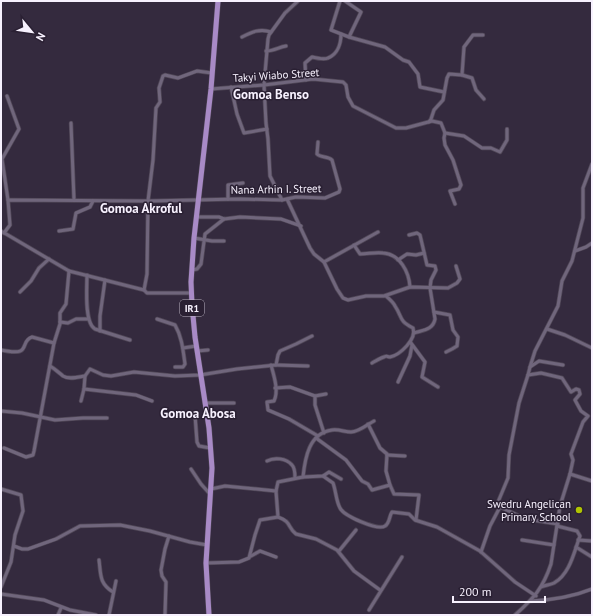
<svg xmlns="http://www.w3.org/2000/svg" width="593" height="616" font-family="'PT Sans',sans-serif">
  <rect width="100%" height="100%" fill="#342a3e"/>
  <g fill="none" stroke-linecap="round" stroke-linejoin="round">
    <g stroke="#514858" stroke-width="4.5">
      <g id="minor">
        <polyline points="340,1 331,30 349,37 385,47 403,60 409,62 418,74 420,87 444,92"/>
        <polyline points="345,1 361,12 349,37"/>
        <path d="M242 37C252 32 260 28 271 32"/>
        <path d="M266 51C274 51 279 47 286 46"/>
        <path d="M212 73 197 71 178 78 165 75 163 76 159 88 160 102 156 108 153 160 148 201 240 199 282 200 296 197 325 198 339 192 340 189 332 160C328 156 321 158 317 154L318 142"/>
        <polyline points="462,75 464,47 473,35 483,35"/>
        <path d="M306 80 305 63 312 57C316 58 324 60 328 58 338 54 341 43 341 34"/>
        <polyline points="231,87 237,114 244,133 267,129"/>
        <polyline points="211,89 264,85 313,79 343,82 346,85 348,97 353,106 396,128 406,128 432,121 441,123 445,133 444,138 445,145 453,160 461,185 459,189 450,191 455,204"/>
        <polyline points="7,96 19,129 2,159 8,200"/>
        <polyline points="429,122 431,119 434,110 443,100 447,78 449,74 462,75 472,78 476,90 484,99"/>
        <polyline points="71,123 74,200"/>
        <polyline points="445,133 464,136 482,148 491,148 500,152 507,140 507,129"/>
        <polyline points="228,199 228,185 243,183"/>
        <polyline points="287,199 310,248 314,254 324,262 378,232"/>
        <polyline points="282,200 270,176 268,139 266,123 264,85 268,39 269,35 285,13 298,1"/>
        <polyline points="197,217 219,217 224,219 240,217 281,219 301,226"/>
        <polyline points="1,231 69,271 144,290 147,293 191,293"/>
        <polyline points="59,231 73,229 76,213 90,207 93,201"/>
        <polyline points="4,233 10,225 8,200 148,201 147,274 144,290"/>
        <path d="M409 235 417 233 420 235 427 265 435 266 436 270 431 280 430 288 435 319C433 330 423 330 414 333"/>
        <polyline points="194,238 212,241 224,241"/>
        <path d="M354 245 360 254C368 254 375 252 383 253 400 254 409 272 410 287"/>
        <polyline points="575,251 586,247 592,243"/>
        <polyline points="398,260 407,254 416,255 424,253"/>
        <polyline points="324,262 337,289 343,298 348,300 366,296 384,296 410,287 448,288 457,283 460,279 456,266"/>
        <polyline points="192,270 197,269 201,264 205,234 224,219"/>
        <path d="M87 275C87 287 84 323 95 329L130 340"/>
        <polyline points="20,292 31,281 39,268 49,259"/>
        <polyline points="434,312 450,315 453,330 458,337 457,346 452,349 446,352"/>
        <path d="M157 319 175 325C182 337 183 350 185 364L183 367H175"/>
        <polyline points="60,322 68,323 76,319 88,319"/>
        <polyline points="547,329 565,335 592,348"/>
        <polyline points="100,331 100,316 105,280"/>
        <polyline points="411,343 425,362 422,377 438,387"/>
        <polyline points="183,348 196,346"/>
        <path d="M1 350C34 357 18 342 32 337L54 343"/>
        <polyline points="197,351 208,350"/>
        <path d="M372 363C376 361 380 358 384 357 388 355 386 357 390 357 400 355 417 339 413 328 398 320 403 318 395 306 393 302 389 299 386 296"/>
        <path d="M271 365C274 376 279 391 274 401L267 402 268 410 289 419 318 436"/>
        <polyline points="276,365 308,366"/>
        <path d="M50 366C55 369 58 372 63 376 69 380 78 377 85 376"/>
        <polyline points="530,367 535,351 558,306 562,281 572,261 583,218 583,188 592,164"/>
        <polyline points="398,382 410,356 412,345"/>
        <polyline points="275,388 290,387 315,396 326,394"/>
        <polyline points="315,396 315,405 324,433"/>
        <polyline points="81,401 84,389"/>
        <polyline points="152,401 136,395 84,389 85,376 90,369 103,375 111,376 134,372 175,376 200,375 237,369 276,365 278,355 280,351 296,344 312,336"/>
        <polyline points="205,403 234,403"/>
        <polyline points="1,411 22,413 55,420 83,418 107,418"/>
        <polyline points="195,415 197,442 199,446 210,448"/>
        <polyline points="368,424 380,448 387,454 386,471 390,485 394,494 419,495 416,520"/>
        <polyline points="316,438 346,460 362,481 368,484 372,490 390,485"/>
        <polyline points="4,448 26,457 33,455 34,451 54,343 60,324 60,313 66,304 69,271"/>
        <polyline points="387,455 405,456"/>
        <path d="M267 461C274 457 286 458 292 465 295 468 295 474 295 478"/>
        <polyline points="191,469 201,484 210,494"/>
        <polyline points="570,474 592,481"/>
        <path d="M323 476 333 483C336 491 336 501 340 508 344 516 378 531 385 526 390 523 389 516 392 512L409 514 415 520 437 527 480 551 515 582 536 596"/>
        <path d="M303 477C305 458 309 433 332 430 339 429 345 432 351 432 359 432 368 424 374 421"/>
        <path d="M341 479 329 472 323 476 303 477 278 482 276 491 278 517C292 522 287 527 296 534L316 539 337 550 354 571 380 590"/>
        <polyline points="1,489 21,495 23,511 15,535 11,562 1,587"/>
        <polyline points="211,489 225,486 276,491"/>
        <polyline points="558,524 526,519 500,507 498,502 508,478 509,455 519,403 528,375 530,367 539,361 563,365"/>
        <polyline points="522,540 554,545"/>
        <polyline points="578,540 592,541"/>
        <polyline points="14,546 22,549 28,549 56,539 80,526 120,525 150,531 190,542 207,545"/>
        <polyline points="576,547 592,557"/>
        <polyline points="339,551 356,530"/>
        <polyline points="481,552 490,526 500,507"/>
        <polyline points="251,556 260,551 276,557"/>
        <path d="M99 560C101 575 99 583 113 592"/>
        <polyline points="206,563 239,562 249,558 255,535 260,520 278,517"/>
        <path d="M541 587C545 585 550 585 554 583 570 574 574 552 580 536L577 531 557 526"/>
        <polyline points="1,594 44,600 70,610 96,615"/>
        <path d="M531 601C553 600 572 597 592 589"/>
        <polyline points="369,610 402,557"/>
        <polyline points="58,615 61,608"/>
        <polyline points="109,615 116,581"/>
        <polyline points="165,615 166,582 162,576 161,570 165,549 169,536"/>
        <path d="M515 615C534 598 543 588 551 564L560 506 570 474 573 460 571 454 583 422 588 416 581 411 575 400 580 394 579 390 576 389 571 392 562 378 541 373 528 375"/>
      </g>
    </g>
    <g stroke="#514858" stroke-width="6">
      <polyline id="primary" points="209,615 206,563 212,468 209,428 195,337 192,305 191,282 194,238 211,89 218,1"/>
    </g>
    <use href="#minor" stroke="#70667c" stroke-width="3"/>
    <use href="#primary" stroke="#a88ac6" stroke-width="5"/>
  </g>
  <circle fill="#b0c502" stroke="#2a2033" stroke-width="1.5" cx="579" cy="510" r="4"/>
  <g text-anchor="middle" stroke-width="3" stroke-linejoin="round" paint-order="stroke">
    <rect fill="#2a2033" stroke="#bab2c1" stroke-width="1" x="180" y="300" width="24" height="16" rx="3"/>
    <g font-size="10" font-weight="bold" fill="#f7f1fe">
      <text x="192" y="312">IR1</text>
    </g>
    <g font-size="11" fill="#f7f1fe" stroke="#2a2033">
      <text transform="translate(276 75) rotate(-4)" y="4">Takyi Wiabo Street</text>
      <text transform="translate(276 189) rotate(-1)" y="4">Nana Arhin I. Street</text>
    </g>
    <g font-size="11" fill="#f7f1fe" stroke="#2a2033" text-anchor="end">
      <text x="571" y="508">Swedru Angelican<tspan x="571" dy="13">Primary School</tspan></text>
    </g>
    <g font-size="13" font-weight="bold" fill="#f7f1fe" stroke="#2a2033">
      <text x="271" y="99">Gomoa Benso</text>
      <text x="141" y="213">Gomoa Akroful</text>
      <text x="198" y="418">Gomoa Abosa</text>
    </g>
  </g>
  <rect width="593" height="616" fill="none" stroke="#f7f1fe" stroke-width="4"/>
  <g transform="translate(32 32) rotate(119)" stroke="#2a2033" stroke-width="3" paint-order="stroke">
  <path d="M0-3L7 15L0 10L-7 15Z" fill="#f7f1fe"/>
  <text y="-6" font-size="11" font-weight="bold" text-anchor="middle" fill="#f7f1fe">N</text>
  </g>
  <path d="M453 596v6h92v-6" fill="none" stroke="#f7f1fe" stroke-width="2"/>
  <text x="459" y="596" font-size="12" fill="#f7f1fe" stroke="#2a2033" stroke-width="3" paint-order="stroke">200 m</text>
</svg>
